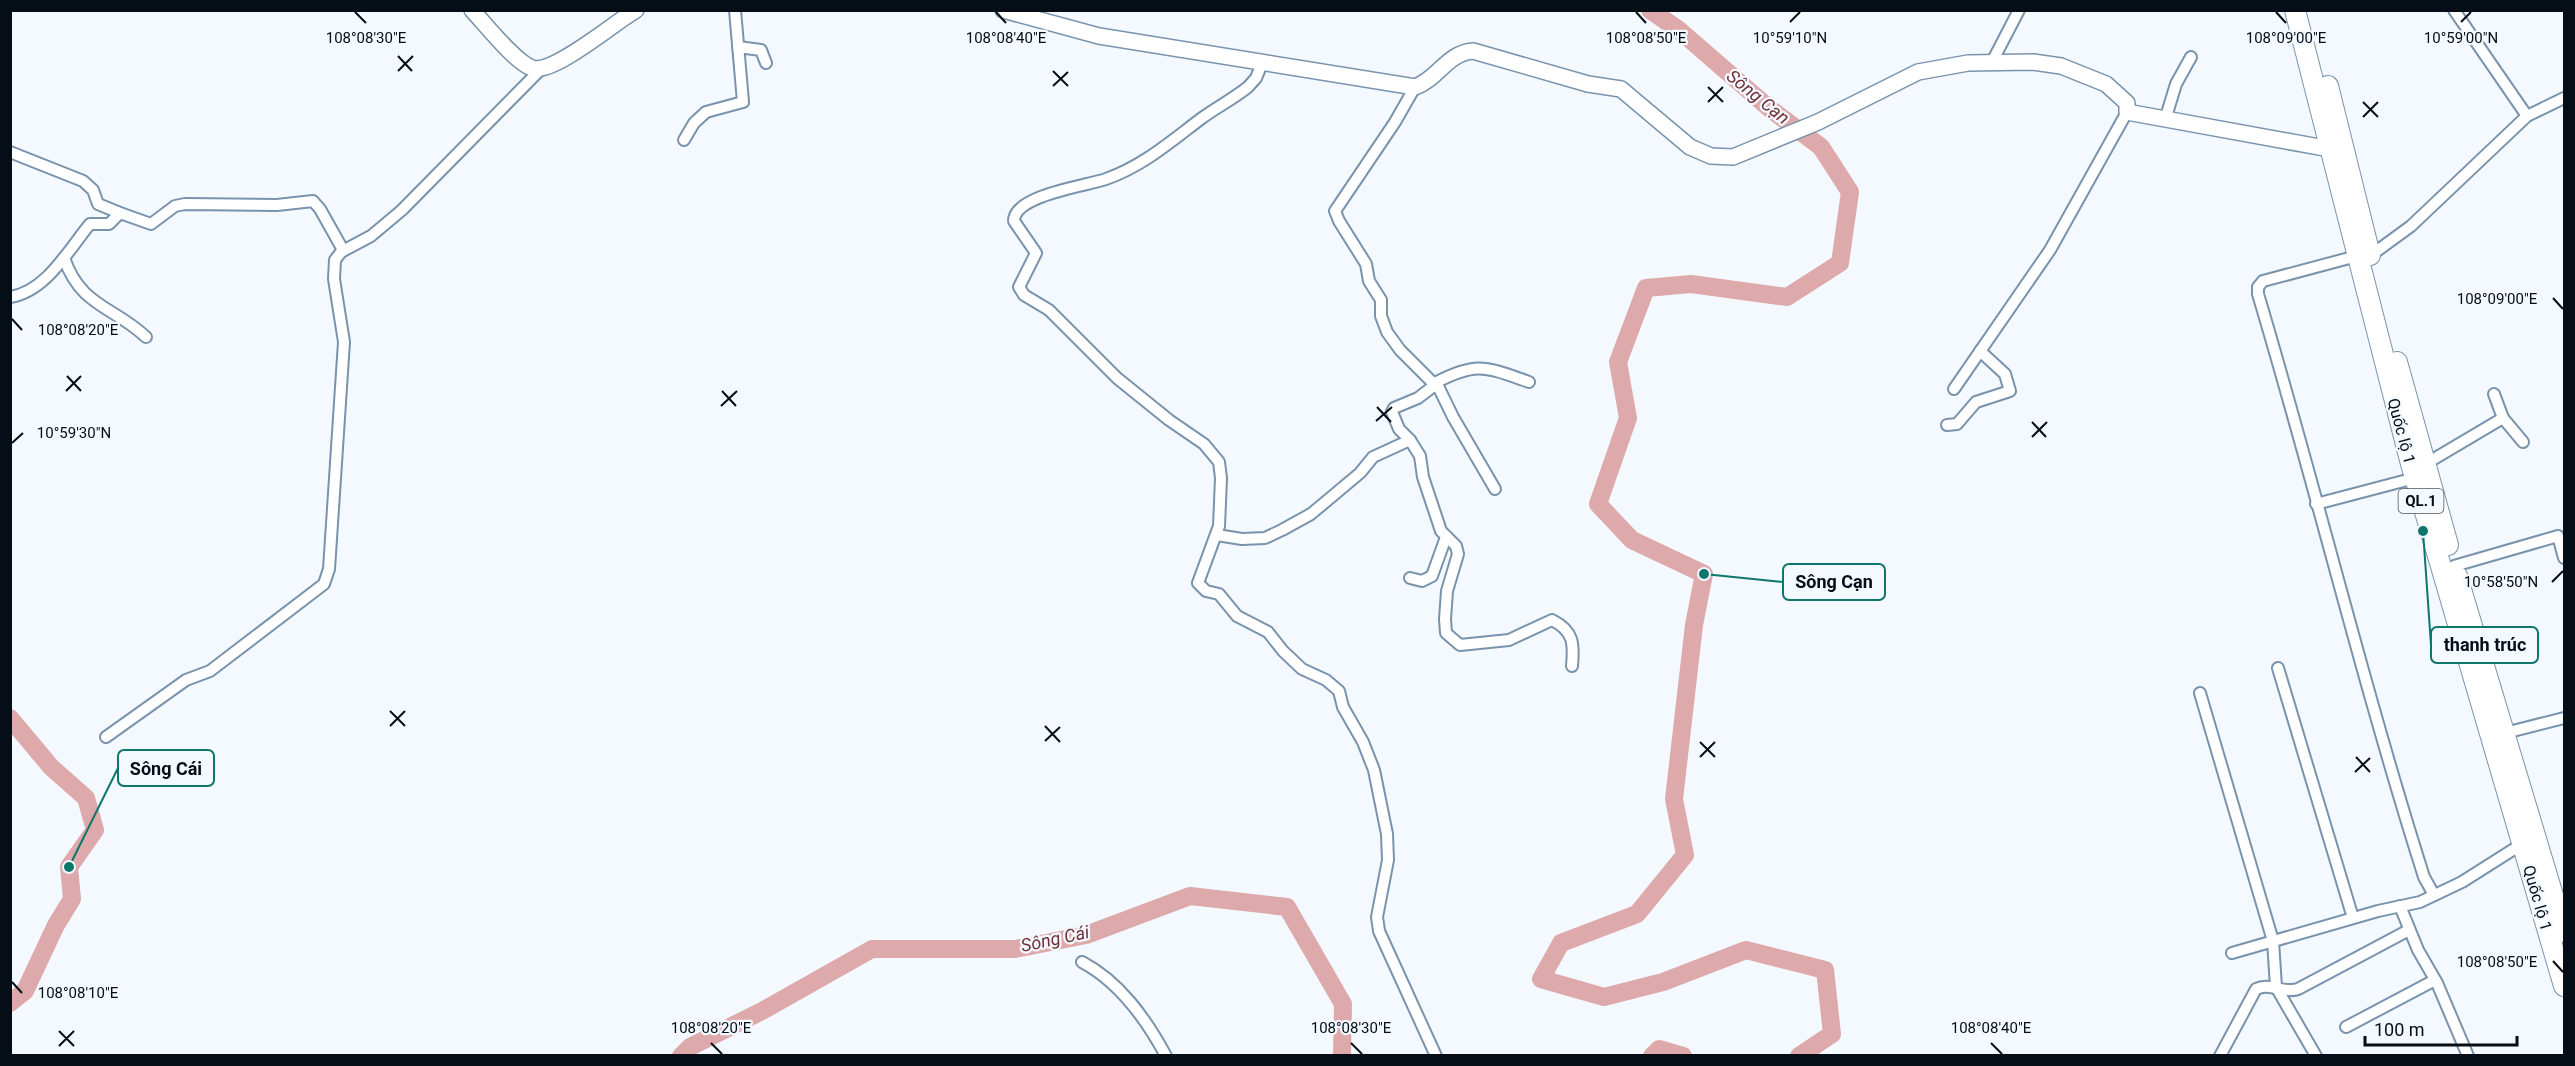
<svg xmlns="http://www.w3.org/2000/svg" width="2575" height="1066" font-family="Roboto,sans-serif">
  <rect width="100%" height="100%" fill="#f3f9ff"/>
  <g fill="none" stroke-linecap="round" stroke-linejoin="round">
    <g stroke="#dda9aa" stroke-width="18">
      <polyline points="1650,10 1679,30 1769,108 1821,147 1850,192 1840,263 1787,297 1691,284 1646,288 1618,362 1628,418 1598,504 1632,540 1704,574 1694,625 1674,799 1685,855 1637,914 1561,943 1541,979 1604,997 1663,982 1746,950 1825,970 1832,1034 1799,1056"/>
      <polyline points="10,718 51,767 86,798 95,830 69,867 72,899 56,925 25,991 10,1003"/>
      <polyline points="681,1056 690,1047 762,1011 872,949 1015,949 1086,935 1190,896 1287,907 1343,1004 1342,1056"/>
      <polyline points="1652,1056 1659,1049 1683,1056"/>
    </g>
    <g stroke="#7993ad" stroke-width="14">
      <g id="street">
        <polyline points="2454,10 2527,116"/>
        <polyline points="738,47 761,50 766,63"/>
        <path d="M1263 61 1256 78 1248 87C1233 99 1217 107 1202 118 1170 142 1143 166 1106 179 1086 186 1014 195 1014 221L1036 253 1019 287 1024 295 1049 310 1117 378 1169 420 1204 444 1219 462 1221 478 1219 526 1198 583 1206 591 1219 594 1237 616 1268 632 1283 651 1302 669 1326 680 1339 691 1343 707 1363 742 1374 770 1387 834 1388 860 1377 917 1379 931 1436 1056"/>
        <polyline points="1992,62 2019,10"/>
        <polyline points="2165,120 2176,84 2191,57"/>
        <polyline points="684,140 694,123 706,112 743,102 735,10"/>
        <polyline points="10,152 83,181 93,190 98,204 120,213"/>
        <path d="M2357 256 2263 281 2258 287V294C2316 488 2363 685 2424 877L2434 895"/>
        <polyline points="2370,256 2411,226 2527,116 2564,98"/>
        <path d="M64 258C81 307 113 306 146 337"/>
        <path d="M10 297C46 292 69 249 90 224H109L120 213 151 224 175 206 185 204 277 205 313 201 320 209 343 250"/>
        <polyline points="1436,382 1453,417 1495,489"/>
        <path d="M1435 383C1477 361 1486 367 1529 382"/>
        <polyline points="1954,389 2050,250 2127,112"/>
        <polyline points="2494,394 2503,418"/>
        <polyline points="1947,425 1957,424 1976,402 2010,391 2005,374 1980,351"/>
        <path d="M1410 440 1420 456 1423 477 1441 531 1456 546 1458 554 1447 591 1445 619 1446 633 1460 645 1509 640 1552 620C1574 631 1574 644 1572 666"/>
        <polyline points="2427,463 2503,418 2523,442"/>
        <polyline points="2316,504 2415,478"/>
        <polyline points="1217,535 1242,539 1265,538 1282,530 1311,514 1360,473 1373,457 1410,440 1399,429 1392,412 1394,408 1418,398 1435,385 1400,350 1387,332 1381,316 1381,300 1369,281 1366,264 1339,221 1335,211 1395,122 1415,87"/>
        <polyline points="2454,566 2558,536 2564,558"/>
        <polyline points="1410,578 1422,581 1432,576 1446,537"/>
        <polyline points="2278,668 2353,918"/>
        <polyline points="2200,693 2273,941 2276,987 2316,1056"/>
        <polyline points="2505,733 2564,718"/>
        <polyline points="106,737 186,680 210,671 324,584 329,569 344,342 334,279 335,260 341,252 371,236 402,210 540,70"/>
        <polyline points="2400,906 2418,950 2437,983 2468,1056"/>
        <polyline points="2232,953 2378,911 2420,902 2462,882 2522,844"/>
        <path d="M1082 962C1120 982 1146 1019 1166 1056"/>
        <polyline points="2346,1027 2435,980"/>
        <path d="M2220 1056 2256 989C2270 982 2283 994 2298 989L2409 930"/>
      </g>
    </g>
    <g stroke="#7993ad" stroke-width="18">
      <g id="secondary">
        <path d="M472 10C486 25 515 62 532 68 553 75 615 22 636 10"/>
        <path d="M1003 10 1099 36 1415 87C1438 79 1447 53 1473 51L1588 84 1621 89 1690 147 1711 156 1733 157 1818 122 1918 72 1968 63 2033 62 2061 66 2106 84 2127 103V112L2330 149"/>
      </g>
    </g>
    <g stroke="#7993ad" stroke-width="22">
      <g id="highway">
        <polyline points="2295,10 2411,464 2564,986"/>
        <polyline points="2328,86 2370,255"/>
        <polyline points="2397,362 2448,545"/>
        <polyline points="2457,576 2564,932"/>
      </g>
    </g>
    <use href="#street" stroke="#fff" stroke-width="10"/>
    <use href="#secondary" stroke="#fff" stroke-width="15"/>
    <use href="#highway" stroke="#fff" stroke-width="20"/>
  </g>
  <path fill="none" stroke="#050d16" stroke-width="2" d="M355 12 366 23M996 12 1006 23M1636 12 1646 23M2276 12 2286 23M1790 22 1800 12M2461 22 2471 12M398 56 412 71M398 71 413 56M1053 71 1068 86M1053 86 1068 72M1708 87 1723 102M1708 102 1723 87M2363 102 2378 117M2363 117 2378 102M2553 298 2563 309M12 319 22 330M67 376 81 391M66 391 81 376M722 391 736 406M721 406 737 391M1377 407 1391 422M1376 421 1392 407M2032 422 2046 437M2032 437 2047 422M12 443 23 433M2552 582 2563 571M390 711 405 726M390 726 405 711M1045 726 1060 742M1045 741 1060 727M1700 742 1715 757M1700 757 1715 742M2356 757 2370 772M2355 772 2370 758M2553 961 2563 972M12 982 22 993M59 1031 74 1046M711 1043 722 1054M1351 1043 1362 1054M1991 1043 2002 1054M59 1046 74 1031"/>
  <g text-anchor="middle" stroke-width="4.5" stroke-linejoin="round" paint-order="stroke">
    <rect fill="#f3f9ff" stroke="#4c545c" stroke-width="1.5" x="2398.5" y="489" width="45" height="24" rx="4.5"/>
    <g font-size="15" font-weight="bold" fill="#050d16">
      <text x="2421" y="506">QL.1</text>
    </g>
    <g font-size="16" fill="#050d16" stroke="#f3f9ff">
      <text transform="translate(2402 431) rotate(75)" y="6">Quốc lộ 1</text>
      <text transform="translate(2538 898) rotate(74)" y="6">Quốc lộ 1</text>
    </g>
    <g font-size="18" font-style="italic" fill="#713035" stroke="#f3f9ff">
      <text transform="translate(1758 97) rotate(39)" y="6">Sông Cạn</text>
      <text transform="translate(1055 939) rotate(-12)" y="6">Sông Cái</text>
    </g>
  </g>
  <g font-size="15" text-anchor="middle" fill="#050d16" stroke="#f3f9ff" stroke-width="4.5" stroke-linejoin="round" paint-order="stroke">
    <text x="1790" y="43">10°59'10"N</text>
    <text x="2461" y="43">10°59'00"N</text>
    <text x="2286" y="43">108°09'00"E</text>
    <text x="366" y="43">108°08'30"E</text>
    <text x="1006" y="43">108°08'40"E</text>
    <text x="1646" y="43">108°08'50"E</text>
    <text x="2497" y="304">108°09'00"E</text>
    <text x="78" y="335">108°08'20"E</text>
    <text x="74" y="438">10°59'30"N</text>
    <text x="2501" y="587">10°58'50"N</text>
    <text x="2497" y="967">108°08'50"E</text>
    <text x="78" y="998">108°08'10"E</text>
    <text x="711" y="1033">108°08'20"E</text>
    <text x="1351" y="1033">108°08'30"E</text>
    <text x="1991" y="1033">108°08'40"E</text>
  </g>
  <path fill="none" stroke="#0f766e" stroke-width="2" d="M1704 574L1783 582M2423 531L2431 645M69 867L118 768"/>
  <g fill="#0f766e" stroke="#f3f9ff" stroke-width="2">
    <circle cx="1704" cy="574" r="6"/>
    <circle cx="2423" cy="531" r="6"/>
    <circle cx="69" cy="867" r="6"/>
  </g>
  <g fill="#f3f9ff" stroke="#0f766e" stroke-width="2">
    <rect x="1783" y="564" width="102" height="36" rx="6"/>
    <rect x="2431" y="627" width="107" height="36" rx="6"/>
    <rect x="118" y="750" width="96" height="36" rx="6"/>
  </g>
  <g font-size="18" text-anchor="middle" font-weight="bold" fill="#050d16">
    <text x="1834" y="588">Sông Cạn</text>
    <text x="2485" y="651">thanh trúc</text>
    <text x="166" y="775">Sông Cái</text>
  </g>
  <rect width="2575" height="1066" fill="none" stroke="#050d16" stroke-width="24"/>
  <path d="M2365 1036v9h152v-9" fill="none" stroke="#050d16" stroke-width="3"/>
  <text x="2374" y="1036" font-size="18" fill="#050d16" stroke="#f3f9ff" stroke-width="4.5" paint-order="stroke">100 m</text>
</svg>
